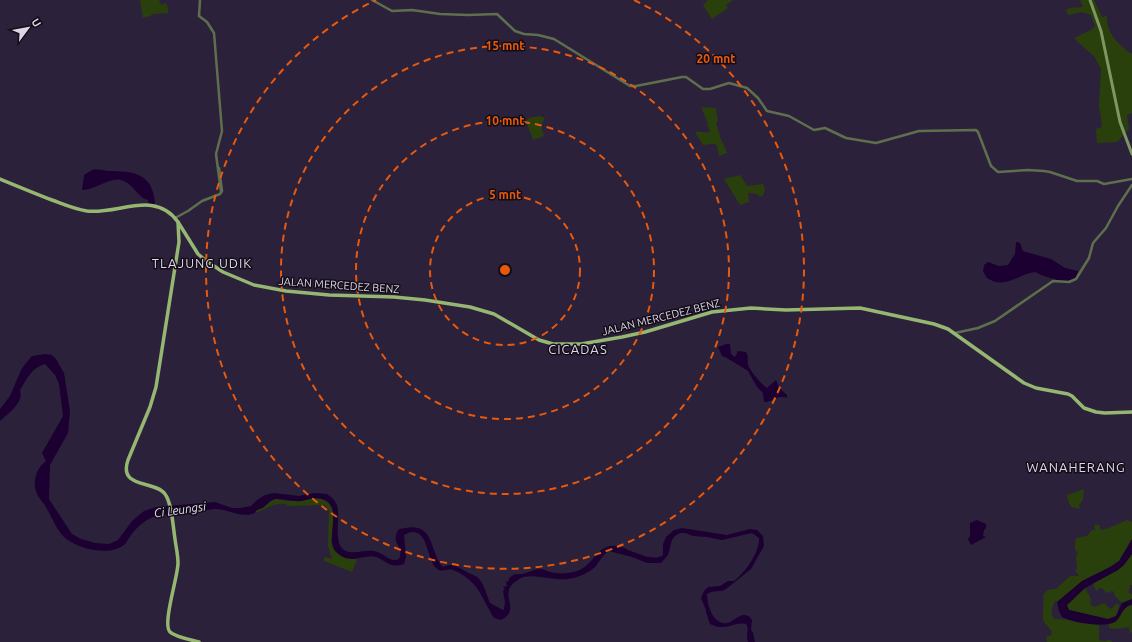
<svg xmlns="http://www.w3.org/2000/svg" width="1132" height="642" font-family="Ubuntu,sans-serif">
  <rect width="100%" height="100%" fill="#2c213a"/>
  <g fill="#2a400c">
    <polygon points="140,0 159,0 161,5 166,3 168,8 168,13 153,14 150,16 143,18"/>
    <polygon points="708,0 733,0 726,5 728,8 712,19 703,5"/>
    <path d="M1080 0H1094L1102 17 1107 16C1107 19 1107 23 1108 26 1110 36 1123 49 1132 54V113L1127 115 1129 129 1117 142 1097 143 1096 129 1102 127 1099 105 1101 69 1094 56 1080 44 1074 38 1091 30 1095 26 1091 15 1082 12 1068 15 1066 10 1070 8 1083 7Z"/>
    <path d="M701 107 716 108 718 121 716 123 722 143H723L727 153 719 156 717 145 714 144 703 145 695 132C700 131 704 133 710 132L707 124 708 123Z"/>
    <polygon points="540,116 545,118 541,126 544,136 533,140 526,121 529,118"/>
    <polygon points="740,175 747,186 763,184 765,190 762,197 756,194 748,193 749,202 740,205 724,179"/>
    <polygon points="1084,489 1083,499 1079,505 1080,509 1071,507 1068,500 1067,495"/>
    <path d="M313 498C324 499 329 501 333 511 333 518 333 524 333 531 333 534 331 537 331 540 332 555 346 558 357 559L352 572 324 561V557L332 559 328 546 329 510 325 505 287 506 286 504C275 502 266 509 255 513V511L262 508 269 502 275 499 288 501H302Z"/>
    <path d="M1127 520 1132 522V539L1119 561 1110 567 1082 581 1057 602 1056 600C1052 607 1050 611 1053 618 1059 620 1064 619 1069 620 1079 621 1089 623 1099 624V640L1105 641 1108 640H1111L1112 642H1047L1046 637 1051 635 1052 632C1050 628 1046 625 1044 622 1041 614 1045 605 1043 596L1047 590 1056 589 1070 576H1079L1075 570 1077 569 1076 558 1078 553C1073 548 1075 544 1076 538L1087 536 1092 530H1095L1094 525H1099L1101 530 1109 528Z"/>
    <polygon points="1132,554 1132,585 1130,585 1129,593 1132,594 1132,599 1122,603 1115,596 1113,591 1106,593 1103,589 1100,588 1096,591 1093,583 1118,570"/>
    <polygon points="1085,588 1091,599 1090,604 1094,607 1105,603 1108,607 1111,609 1117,603 1119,606 1116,616 1108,619 1069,610 1067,605"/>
    <path d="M1128 605H1132V632L1130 633 1129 627 1115 629 1109 628V624C1120 620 1120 613 1128 605Z"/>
  </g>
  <g fill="#1b0031">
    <path d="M92 170C97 169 102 170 108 171 134 171 153 173 155 204H149L148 200C137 197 134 184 121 180 110 177 93 191 82 190L84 175Z"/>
    <path d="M1016 242 1020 243 1023 251 1026 252 1051 259 1065 268 1078 271 1076 278C1073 279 1069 281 1066 281 1059 281 1041 276 1035 272 1018 274 1005 290 987 278L983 271 984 265 988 262 999 266 1008 265 1015 254Z"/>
    <path d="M726 344H730L731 354 735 357 738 351 746 352C749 357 747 360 748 365 750 371 762 385 767 388L776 380 779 388 787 395V398C777 394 773 402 764 402L763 393 757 387 748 371 727 358 722 356 718 347Z"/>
    <path d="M45 354 52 355 56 359 64 373 70 411 68 433 50 465 49 499 72 534 81 539 95 543 109 544 118 540 132 521 144 511 156 507 215 502 232 508H240L251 506 257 500 265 495 274 493 299 496 314 493 327 494C330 496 334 499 336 503 342 513 332 543 344 550 353 556 367 548 377 552 385 554 390 563 399 559 405 545 389 544 399 529 405 528 412 526 418 528 434 532 432 557 443 567 454 562 458 568 467 572 472 575 476 575 480 580 485 587 487 596 490 603L503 610 504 609 505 602 503 591 505 589 503 587 507 586 506 583 507 581H509V578L515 574C524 576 532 569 541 569 546 570 551 573 556 573 562 574 571 573 577 571 594 566 597 543 616 546 621 547 624 547 628 550 637 553 654 562 663 555V544L666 537 674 530 682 528 727 535 750 529 757 530 763 536 764 546 751 569 726 589C720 593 715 589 707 594 707 605 713 625 727 623 733 622 739 614 745 615 748 615 751 618 752 620L751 629 753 633 755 642H748C745 635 750 629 746 624 737 622 729 628 720 627 716 627 714 625 710 624L706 612V610L701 598 704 591 708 587 720 586 728 581H734C745 573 760 552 759 538L752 533 722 540 707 537 693 536 685 533H680L675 536 672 540 668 555 661 563H647L632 557 609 551C602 555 600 561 595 567 587 574 577 578 567 579 553 581 530 572 519 579 515 582 510 585 509 590 506 602 518 611 501 620L494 618C481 597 479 581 453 570 448 567 442 574 436 568 427 559 428 531 412 532 409 532 407 534 404 535L406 557 404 564C390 569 387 561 376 557 364 553 352 566 337 553 323 541 345 505 322 499 315 497 308 500 301 501 292 502 285 499 276 499 270 500 268 504 264 507 261 509 258 509 256 511L255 513C239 519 228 508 214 509 203 510 192 514 181 515 175 516 169 514 163 515 148 516 137 526 129 538 128 539 127 541 126 543 112 558 77 549 64 537 54 527 50 510 40 499 31 487 34 470 46 461L42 453 63 416 59 384 55 375 45 364C31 368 27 379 20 390 24 403 9 413 0 421V409L10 396 21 370 26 363 32 356Z"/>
    <polygon points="977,520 986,524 986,528 984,530 983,536 986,537 971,545 968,539 970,536 970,523"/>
    <path d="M1132 539V554L1124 565 1118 570 1085 588 1067 605 1069 610 1108 619 1116 616 1122 603 1132 599V605C1122 606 1122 617 1115 622 1103 628 1074 623 1062 617L1059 611 1057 602 1082 581 1110 567 1119 561Z"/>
  </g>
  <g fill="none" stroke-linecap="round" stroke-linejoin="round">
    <g stroke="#1b0031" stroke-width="2.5">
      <polyline points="62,524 65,532 70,536"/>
      <polyline points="106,547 119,544"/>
    </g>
    <g stroke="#5e6f4e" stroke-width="2.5">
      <polyline points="372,0 392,11 412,10 440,14 468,15 497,14 515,31 524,34 538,35 554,39 630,86 636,86 682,77 686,77 703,89 710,89 729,83 747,88 758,98 767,111 789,116 814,130 825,128 846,138 876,143 919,131 976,130 978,132 991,166 998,172 1028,170 1044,171 1050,172 1077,181 1097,181 1104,184 1132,179"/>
      <polyline points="199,16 207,22 214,33 222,131 216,154 221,192"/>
      <polyline points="199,16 200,0"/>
      <polyline points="175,218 188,211 202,201 220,194 222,191 219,168"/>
      <polyline points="955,333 978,328 995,321 1053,281 1069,282 1076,279 1089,258 1093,243 1106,228 1118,206 1132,185"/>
    </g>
    <polyline stroke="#7d9763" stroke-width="3" points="1090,0 1101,31 1120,122 1132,154"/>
    <g stroke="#95b772" stroke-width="3.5">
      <path d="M0 179C17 186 34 193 52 200 63 204 74 209 87 211 118 215 155 189 178 222L179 242 156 387 150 407 128 460C118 489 155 480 165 494 172 503 173 527 175 539 176 547 178 555 178 563 178 577 162 624 170 632 175 637 192 640 199 642"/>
      <polyline points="178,222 198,254 205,260 223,272 254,285 286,291 329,295 394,297 425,300 470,307 494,314 539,340 553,344 581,344 622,337 645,332 712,312 751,308 786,310 860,308 934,324 948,329 1024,383 1036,388 1068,394 1072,396 1084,408 1096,412 1105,413 1132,412"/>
    </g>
  </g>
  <g fill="none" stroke="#e8590c" stroke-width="2" stroke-dasharray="7 5">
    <circle cx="505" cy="270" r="75"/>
    <circle cx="505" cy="270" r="149"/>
    <circle cx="505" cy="270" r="224"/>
    <path d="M634 0A299 299 0 1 1 376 0"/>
  </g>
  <g text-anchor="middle" stroke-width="3" stroke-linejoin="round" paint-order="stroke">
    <g font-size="11" fill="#ddd6e6" stroke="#120d18">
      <text transform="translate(339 285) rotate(4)" y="4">JALAN MERCEDEZ BENZ</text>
      <text transform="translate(661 317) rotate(-14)" y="4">JALAN MERCEDEZ BENZ</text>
    </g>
    <g font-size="12" font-style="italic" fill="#e5ddf2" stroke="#120d18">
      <text transform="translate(180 510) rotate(-8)" y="4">Ci Leungsi</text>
    </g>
    <g font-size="13" letter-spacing="1" fill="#ddd6e6" stroke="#120d18">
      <text x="202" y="268">TLAJUNG UDIK</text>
      <text x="578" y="354">CICADAS</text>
      <text x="1076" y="472">WANAHERANG</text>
    </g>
  </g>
  <circle cx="505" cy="270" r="6" fill="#e8590c" stroke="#120d18" stroke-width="2"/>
  <g font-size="12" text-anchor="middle" font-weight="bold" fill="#e8590c" stroke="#120d18" stroke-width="3" stroke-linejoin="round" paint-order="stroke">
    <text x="505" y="50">15 mnt</text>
    <text x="716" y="63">20 mnt</text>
    <text x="505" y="125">10 mnt</text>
    <text x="505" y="199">5 mnt</text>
  </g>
  <g transform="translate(28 28) rotate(58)" stroke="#120d18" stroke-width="3" paint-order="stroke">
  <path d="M0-3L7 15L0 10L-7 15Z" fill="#ddd6e6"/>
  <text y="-6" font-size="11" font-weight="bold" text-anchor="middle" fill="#ddd6e6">U</text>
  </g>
</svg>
